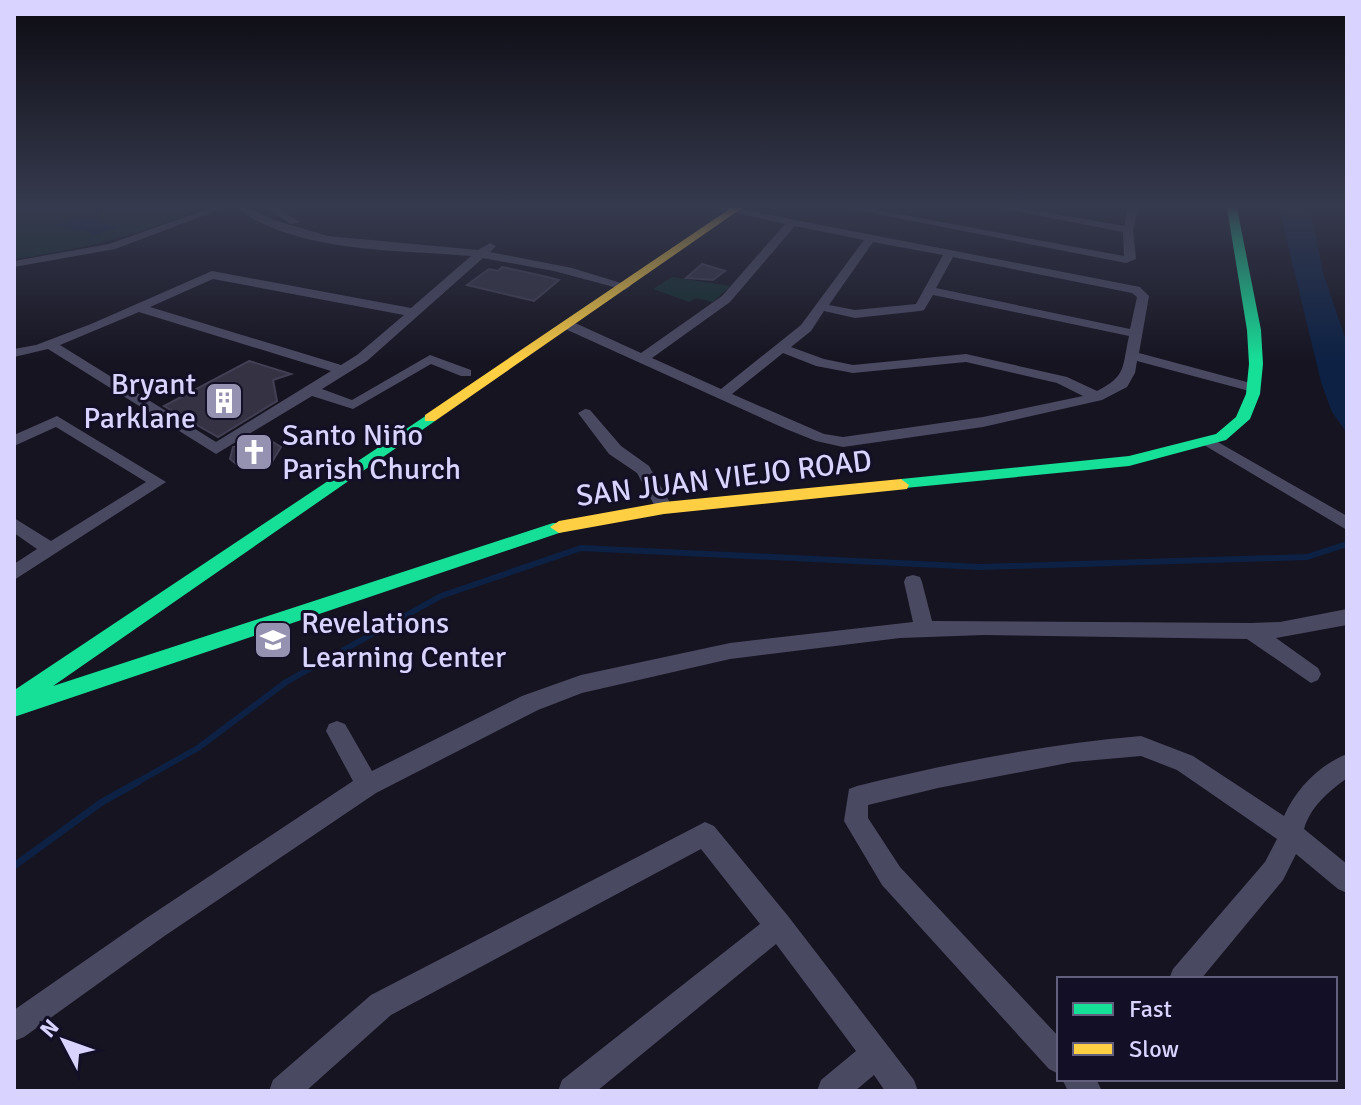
<svg xmlns="http://www.w3.org/2000/svg" width="1361" height="1105" font-family="Signika,sans-serif">
  <rect width="100%" height="100%" fill="#161421"/>
  <g fill="#132c2d">
    <path d="M14 208H202C141 235 80 250 14 259Z"/>
    <polygon points="672,277 730,286 713,302 696,298 689,302 653,289"/>
  </g>
  <g fill="#0d2144">
    <polygon points="97,208 105,208 97,215 101,222 118,227 92,236 90,232 54,226"/>
    <polygon points="1279,208 1310,208 1323,273 1347,343 1347,433 1332,412 1321,382"/>
  </g>
  <g fill="none" stroke-linecap="round" stroke-linejoin="round">
    <polyline stroke="#0d2144" stroke-width="6" points="134,784 198,748 286,682 441,596 581,548 981,567 1307,557 1347,544"/>
    <polyline stroke="#0d2144" stroke-width="7" points="14,866 102,802 138,782"/>
  </g>
  <g fill="#343243" stroke="#433f54" stroke-width="2">
    <polygon points="702,264 725,271 713,280 686,278"/>
    <polygon points="502,267 543,276 559,280 534,301 467,285 489,269 498,271"/>
    <polygon points="249,361 291,374 273,380 277,401 218,437 164,406"/>
    <polygon points="268,439 281,447 270,465 241,468 230,459 233,447"/>
  </g>
  <g fill="none" stroke-linecap="round" stroke-linejoin="round">
    <g fill="#4a4962" fill-rule="evenodd">
      <polygon points="210,208 224,208 115,249 14,267 14,261 109,244"/>
      <path d="M238 208H250L274 220 328 236 478 250 490 243 496 246 490 252 572 268 631 286 625 290 554 271 483 258 367 361 322 389 352 400 430 355 471 370V376H461L431 364 353 409 312 396 216 454 48 349 14 357V349L36 345 91 324 212 271 411 308 471 256C404 250 292 253 238 208ZM213 279 404 315 357 355 341 365 150 307ZM139 312 331 371 216 442 60 345Z"/>
      <polygon points="265,208 277,208 300,222 291,224"/>
      <path d="M715 208H734L1140 287 1149 296 1139 353 1258 385 1260 388 1253 392 1137 361 1135 373 1127 387 1102 400 983 427 843 447 816 441 786 429 563 328V322H573L641 353 722 296 785 224ZM795 226 864 240 801 325 721 389 652 358 730 302ZM873 242 943 255 916 304 855 310 829 305ZM953 257 1132 293 1137 297 1130 329 936 288ZM933 295 1129 336C1122 367 1127 376 1097 391L1067 377 966 354 853 365 824 359 791 347 811 331 824 311 855 318 920 311 924 310ZM783 353 816 366 853 373 966 362 1057 383 1083 396 983 417 843 437 824 434 732 394Z"/>
      <polygon points="846,208 866,208 1124,256 1123,232 1000,208 1021,208 1124,226 1128,208 1138,208 1133,230 1136,259 1126,263"/>
      <polygon points="585,409 590,410 621,446 649,466 673,508 670,512 658,512 637,473 609,454 578,413"/>
      <polygon points="57,416 166,482 14,580 14,564 37,549 14,533 14,518 51,541 146,482 56,427 14,446 14,435"/>
      <polygon points="1209,437 1347,516 1347,530 1204,445 1201,442 1204,439"/>
      <polygon points="913,575 920,577 922,582 932,621 1251,623 1280,622 1347,609 1347,625 1276,638 1318,668 1321,674 1318,680 1311,683 1247,639 984,635 900,638 730,659 582,693 538,710 376,793 163,937 24,1037 14,1041 14,1010 145,919 353,781 326,731 329,724 337,721 345,724 372,771 522,696 581,675 730,643 913,622 904,582 906,577"/>
      <path d="M1141 736 1193 756 1284 816C1296 789 1319 765 1347 754V778C1328 792 1311 806 1304 829L1347 864V893L1338 889 1296 854 1283 880 1201 979H1169L1173 969 1265 862 1277 839 1177 770 1141 756 1073 762 938 788 868 805V818L900 867 1059 1037V1074L1049 1069 882 885 844 821 849 789 857 786C951 763 1045 744 1141 736Z"/>
      <polygon points="705,822 714,826 788,916 914,1080 918,1091 885,1091 874,1075 855,1091 817,1091 821,1080 856,1051 776,944 597,1091 558,1091 562,1080 760,924 701,849 391,1015 306,1091 269,1091 273,1080 371,995"/>
      <polygon points="1062,1079 1096,1079 1102,1091 1068,1091"/>
    </g>
    <g fill="#16e098" fill-rule="evenodd">
      <polygon points="1227,208 1237,208 1261,330 1263,364 1260,394 1250,419 1226,440 1129,466 895,489 893,485 901,479 1129,456 1216,434 1236,417 1246,394 1249,364 1247,330"/>
      <polygon points="430,413 435,415 435,421 53,686 553,523 565,523 568,527 565,531 14,717 16,689"/>
    </g>
    <g fill="#ffcf43" fill-rule="evenodd">
      <polygon points="731,208 742,208 435,421 425,421 425,415"/>
      <polygon points="901,479 909,485 907,489 664,514 559,533 550,527 559,521 664,502"/>
    </g>
  </g>
  <linearGradient id="sky" x2="0" y2="1"><stop stop-color="#0c0b12"/><stop offset="0.57" stop-color="#363a4e"/><stop offset="1" stop-color="#363a4e" stop-opacity="0"/></linearGradient>
  <rect width="1361" height="362" fill="url(#sky)"/>
  <defs>
    <g id="building-square" transform="scale(2)"><rect x="-9" y="-9" width="18" height="18" rx="4" fill="#9591b1" stroke="#130f26"/><path d="M-4-6H4V6H1V3H-1V6H-4ZM-2.5-4.3h1.7v1.8h-1.7ZM.8-4.3h1.7v1.8H.8ZM-2.5-1h1.7V.8h-1.7ZM.8-1h1.7V.8H.8Z" fill="#fff"/></g>
    <g id="church-square" transform="scale(2)"><rect x="-9" y="-9" width="18" height="18" rx="4" fill="#9591b1" stroke="#130f26"/><path d="M-1.2-6h2.4v3.5h3.3v2.4h-3.3V6h-2.4V-.1h-3.3v-2.4h3.3Z" fill="#fff"/></g>
    <g id="school-square" transform="scale(2)"><rect x="-9" y="-9" width="18" height="18" rx="4" fill="#9591b1" stroke="#130f26"/><path d="M0-5L7-2L0 1L-7-2ZM-4 1L0 2.5L4 1V4Q0 6-4 4Z" fill="#fff"/></g>
  </defs>
  <g fill-rule="evenodd">
    <use href="#building-square" x="224" y="401"/>
    <use href="#church-square" x="254" y="452"/>
    <use href="#school-square" x="273" y="640"/>
  </g>
  <g text-anchor="middle" stroke-width="6" stroke-linejoin="round" paint-order="stroke">
    <g font-size="30" fill="#d9d4ff" stroke="#130f26" text-anchor="start">
      <text x="196" y="394" text-anchor="end">Bryant<tspan x="196" dy="34">Parklane</tspan></text>
      <text x="282" y="445">Santo Niño<tspan x="282" dy="34">Parish Church</tspan></text>
      <text x="301" y="633">Revelations<tspan x="301" dy="34">Learning Center</tspan></text>
    </g>
    <g font-size="30" fill="#d9d4ff" stroke="#130f26">
      <text transform="translate(724 478) rotate(-7)" y="10">SAN JUAN VIEJO ROAD</text>
    </g>
  </g>
  <rect width="1361" height="1105" fill="none" stroke="#d9d4ff" stroke-width="32"/>
  <rect x="1057" y="977" width="280" height="104" fill="#130f26" stroke="#625e7d" stroke-width="2"/>
  <rect x="1073" y="1003" width="40" height="12" fill="#16e098" stroke="#625e7d" stroke-width="2"/>
  <text x="1129" y="1017" font-size="24" fill="#d9d4ff">Fast</text>
  <rect x="1073" y="1043" width="40" height="12" fill="#ffcf43" stroke="#625e7d" stroke-width="2"/>
  <text x="1129" y="1057" font-size="24" fill="#d9d4ff">Slow</text>
  <g transform="translate(64 1041) rotate(311)" stroke="#130f26" stroke-width="6" paint-order="stroke">
  <path d="M0-6L14 30L0 20L-14 30Z" fill="#d9d4ff"/>
  <text y="-12" font-size="22" font-weight="bold" text-anchor="middle" fill="#d9d4ff">N</text>
  </g>
</svg>
